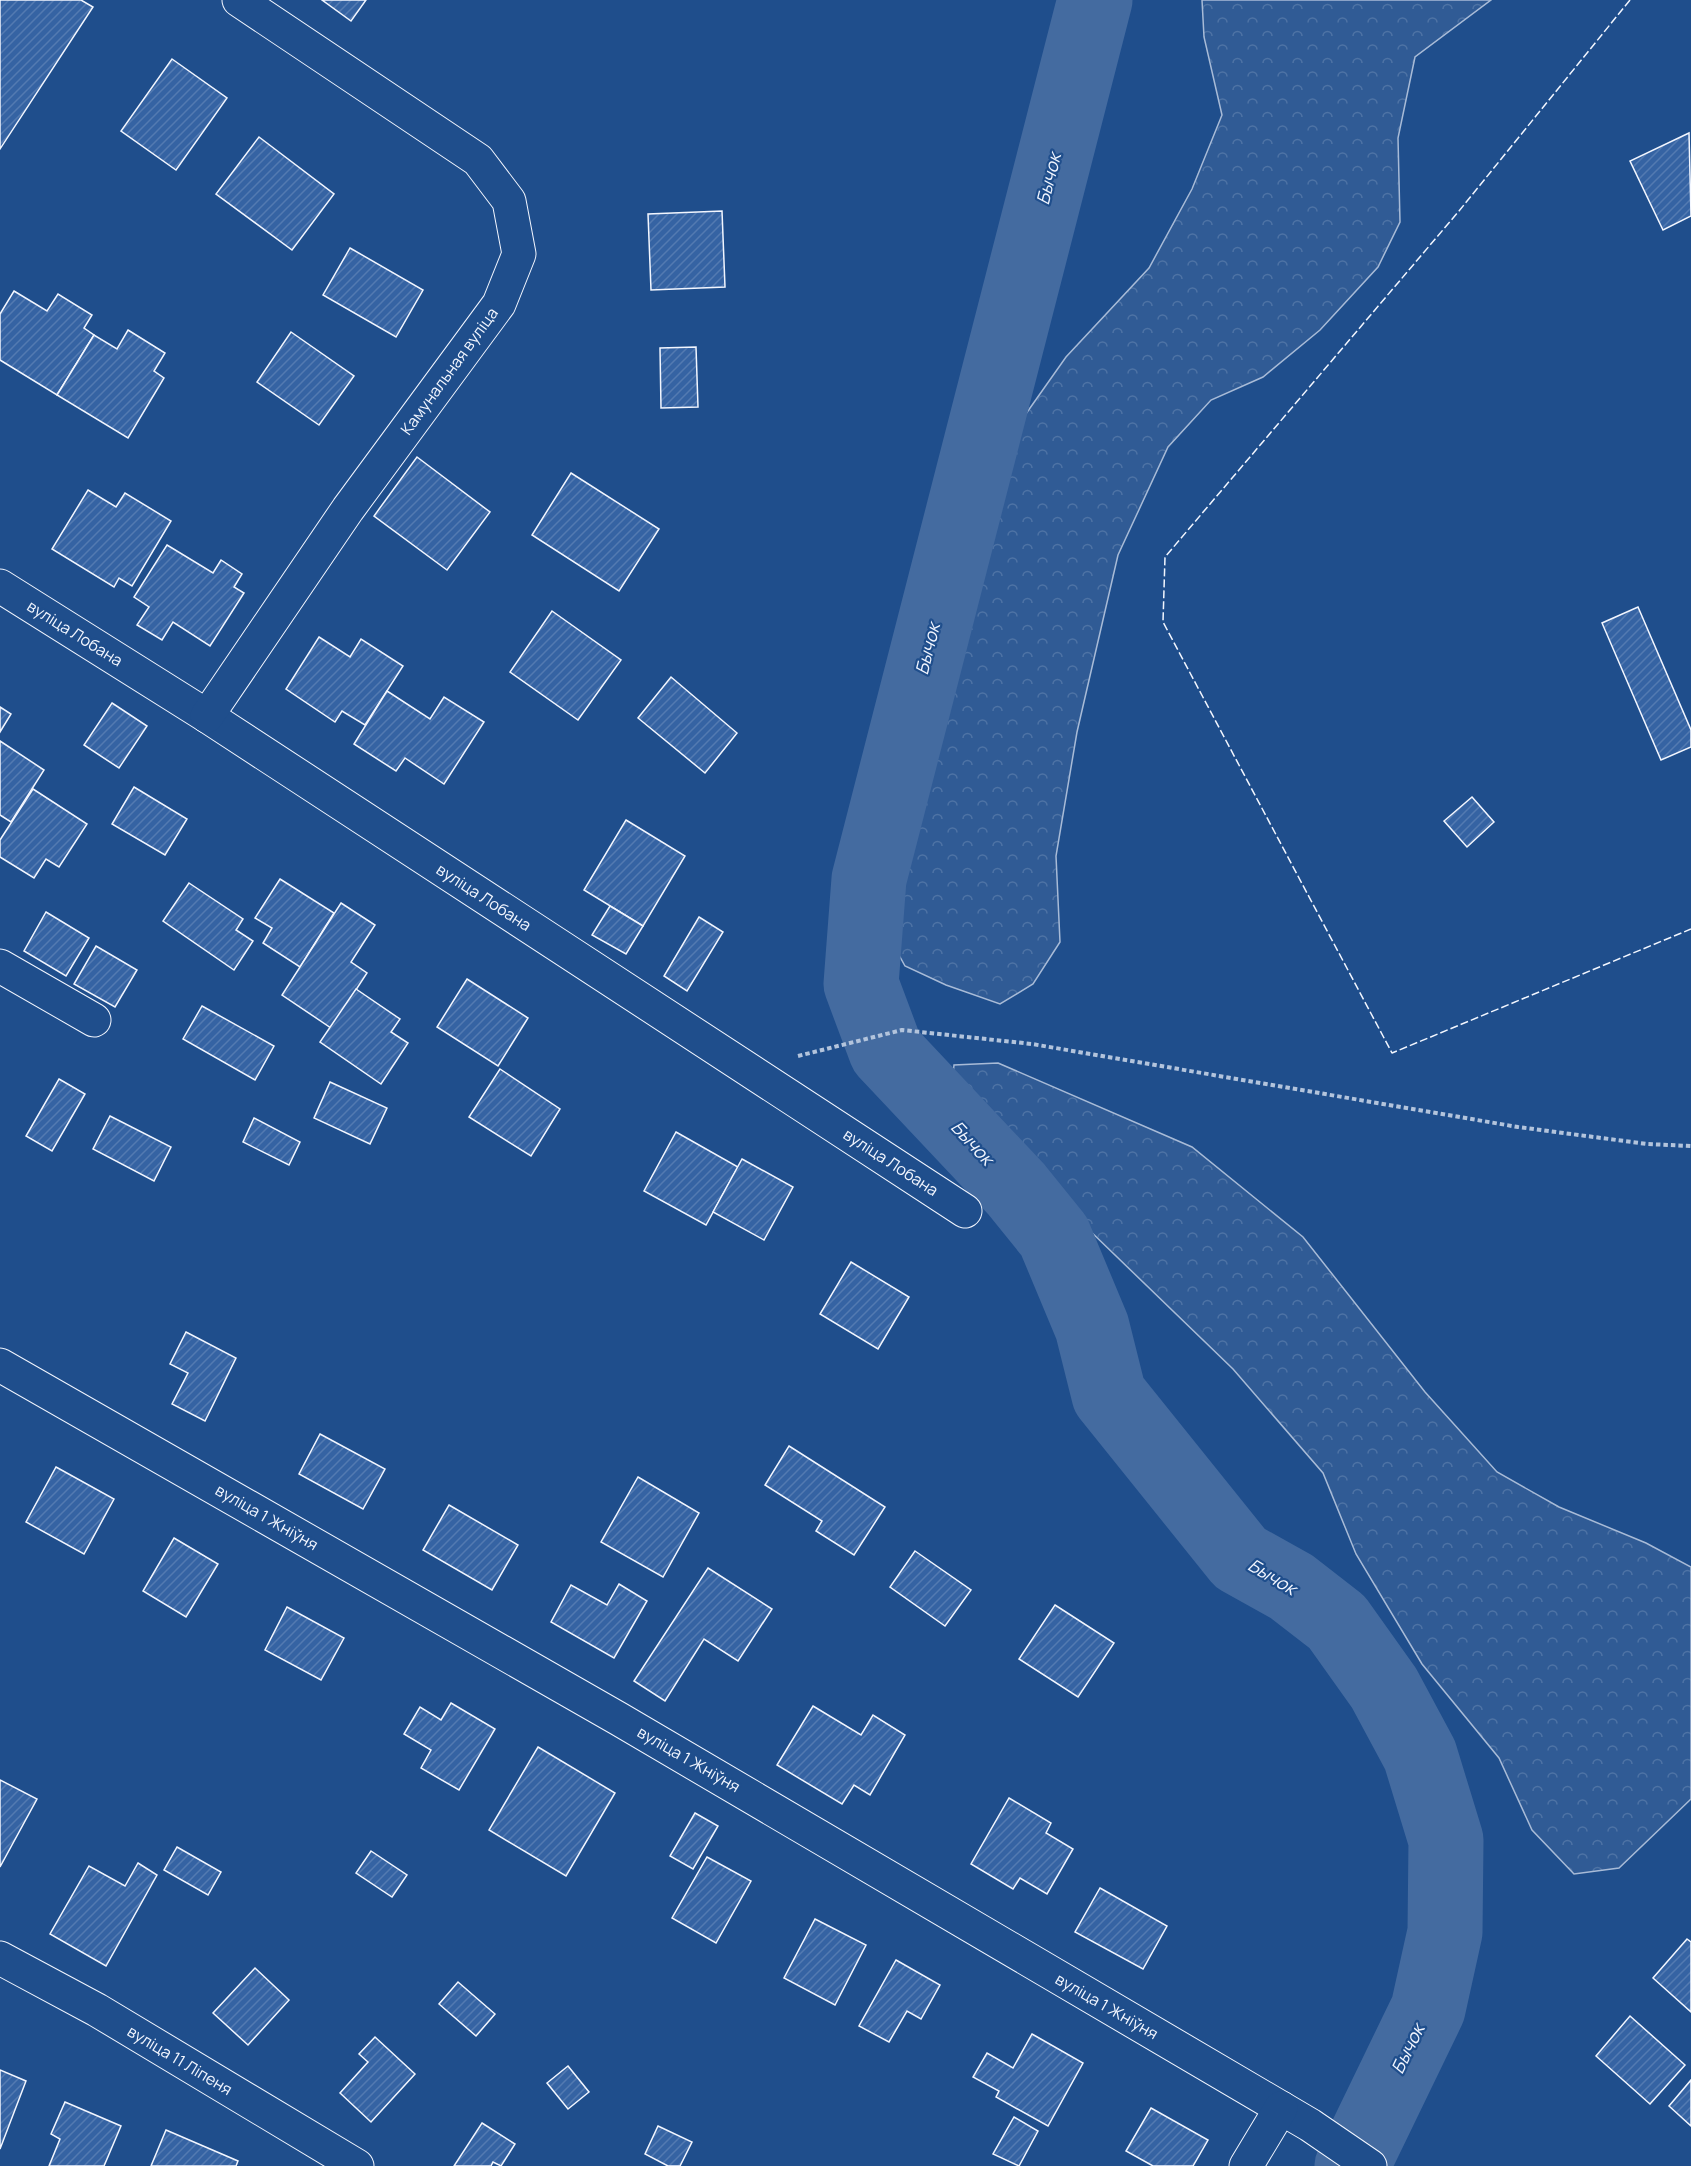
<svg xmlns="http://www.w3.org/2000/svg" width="1691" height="2166" font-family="Manrope,sans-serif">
  <defs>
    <pattern id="forest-crowns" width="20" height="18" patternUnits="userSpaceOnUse" patternTransform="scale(1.5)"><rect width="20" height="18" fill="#305b95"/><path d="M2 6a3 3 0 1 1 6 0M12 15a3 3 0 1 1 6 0" fill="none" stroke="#4e73a5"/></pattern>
    <pattern id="building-hatch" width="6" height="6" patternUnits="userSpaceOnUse" patternTransform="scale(1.5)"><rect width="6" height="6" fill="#3563a3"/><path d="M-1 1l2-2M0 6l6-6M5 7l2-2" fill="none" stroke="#537ab1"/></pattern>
  </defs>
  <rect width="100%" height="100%" fill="#1f4e8c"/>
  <g fill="url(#forest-crowns)" stroke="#a8bbd7" stroke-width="1.5">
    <polygon points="1202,0 1491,0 1415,57 1398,138 1400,222 1378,267 1320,330 1263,377 1211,400 1168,447 1118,555 1077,732 1056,856 1060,942 1033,984 1000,1004 946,985 905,966 882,924 1011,435 1066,357 1149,268 1192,189 1222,115 1204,37"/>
    <polygon points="998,1063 1192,1147 1303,1237 1425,1392 1497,1472 1559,1507 1646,1543 1691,1567 1691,1799 1619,1868 1574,1874 1532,1830 1499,1758 1422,1664 1356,1554 1323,1473 1233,1369 1057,1199 994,1148 951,1092 954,1065"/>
  </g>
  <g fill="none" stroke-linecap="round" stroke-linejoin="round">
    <polyline stroke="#446ba0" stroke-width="75" points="1095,0 869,879 861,984 886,1051 1016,1189 1054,1236 1092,1327 1109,1395 1240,1558 1292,1587 1337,1622 1384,1688 1420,1755 1446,1840 1445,1932 1428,2009 1352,2166"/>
  </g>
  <g fill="url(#building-hatch)" stroke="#f2f6ff" stroke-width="1.5">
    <polygon points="0,0 81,0 93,7 0,149"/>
    <polygon points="322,0 366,0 351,21"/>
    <polygon points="172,59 227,98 176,170 121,131"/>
    <polygon points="1689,133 1691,216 1663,230 1630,161"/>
    <polygon points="259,137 334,194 292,250 216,194"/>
    <polygon points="722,211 725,287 651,290 648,214"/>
    <polygon points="350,248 423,290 396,337 323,295"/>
    <polygon points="14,291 47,311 58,294 92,315 84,328 94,335 57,395 0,360 0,314"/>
    <polygon points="128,330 165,353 154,371 164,378 128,438 57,395 94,335 117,349"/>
    <polygon points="291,332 354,376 319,425 257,382"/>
    <polygon points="696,347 698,407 661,408 660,348"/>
    <polygon points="417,457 490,512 447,570 374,516"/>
    <polygon points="571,473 659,529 619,591 532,535"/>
    <polygon points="88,490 116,507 125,493 171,521 132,586 119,578 114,587 52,549"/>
    <polygon points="167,545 213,573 221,560 242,574 234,587 244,593 210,646 173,622 162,640 137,625 149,607 134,597"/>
    <polygon points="1638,607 1691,730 1691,747 1661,760 1602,623"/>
    <polygon points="552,611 621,660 578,720 510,672"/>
    <polygon points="319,637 350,657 361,639 403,666 365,725 342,711 335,722 286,689"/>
    <polygon points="671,677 737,733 705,773 638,718"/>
    <polygon points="387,691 430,719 444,697 484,722 444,784 405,758 396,771 354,744"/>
    <polygon points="112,703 147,726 119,768 84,745"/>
    <polygon points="0,707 11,714 0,732"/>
    <polygon points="0,741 44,770 11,822 0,815"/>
    <polygon points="134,787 187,819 165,855 112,824"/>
    <polygon points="33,789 87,824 59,867 46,859 34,878 0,857 0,840"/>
    <polygon points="1472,797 1494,822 1467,847 1444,821"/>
    <polygon points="626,820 685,856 643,926 584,890"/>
    <polygon points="280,879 334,913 300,967 263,943 272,928 255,918"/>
    <polygon points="189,883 243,919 236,930 253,941 234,970 163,921"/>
    <polygon points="341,903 375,925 351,962 367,973 331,1028 282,995"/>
    <polygon points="610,906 643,926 626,954 592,935"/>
    <polygon points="46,912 89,938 66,976 24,951"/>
    <polygon points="699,917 723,932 687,991 664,976"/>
    <polygon points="96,946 137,970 115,1007 74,984"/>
    <polygon points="467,979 528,1018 498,1066 437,1027"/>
    <polygon points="356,989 400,1019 391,1032 408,1043 381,1084 320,1042"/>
    <polygon points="202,1006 274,1046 255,1080 183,1039"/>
    <polygon points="500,1069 560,1109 531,1156 469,1117"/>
    <polygon points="59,1079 85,1094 52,1151 26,1136"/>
    <polygon points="330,1082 387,1108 370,1144 314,1118"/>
    <polygon points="110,1116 171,1147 154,1181 93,1149"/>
    <polygon points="254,1118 300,1142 289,1165 243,1142"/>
    <polygon points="676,1132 738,1167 706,1225 644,1191"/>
    <polygon points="742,1159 793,1187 764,1240 713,1212"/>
    <polygon points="851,1262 909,1297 878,1349 820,1314"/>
    <polygon points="186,1332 236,1358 205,1421 172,1404 188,1373 170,1364"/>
    <polygon points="320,1434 385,1469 363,1509 299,1474"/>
    <polygon points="789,1446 885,1507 854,1555 816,1531 822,1521 765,1485"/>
    <polygon points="56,1467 114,1499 84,1554 26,1522"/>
    <polygon points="638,1477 699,1513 663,1577 601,1542"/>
    <polygon points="449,1505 518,1545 492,1590 423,1550"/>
    <polygon points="174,1538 218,1564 186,1617 143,1591"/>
    <polygon points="915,1551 971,1590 945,1626 890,1587"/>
    <polygon points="708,1568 772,1609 738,1661 704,1639 665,1701 634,1681"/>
    <polygon points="619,1584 647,1601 614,1658 551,1622 571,1585 607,1605"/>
    <polygon points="1055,1605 1114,1643 1078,1697 1019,1659"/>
    <polygon points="287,1607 344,1638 321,1680 265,1650"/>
    <polygon points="451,1703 495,1729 459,1790 421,1768 431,1750 404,1734 420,1707 441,1720"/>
    <polygon points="813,1706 861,1735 873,1715 905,1735 870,1795 854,1785 842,1804 777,1765"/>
    <polygon points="538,1747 615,1793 566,1876 489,1830"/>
    <polygon points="0,1780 37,1799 0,1867"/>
    <polygon points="1009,1798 1051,1823 1046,1833 1073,1849 1047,1894 1020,1878 1013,1889 971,1864"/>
    <polygon points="695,1813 718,1826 693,1869 670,1856"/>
    <polygon points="177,1847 221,1872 208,1895 164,1870"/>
    <polygon points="371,1851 407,1875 392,1897 356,1873"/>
    <polygon points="707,1857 751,1881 716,1943 672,1918"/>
    <polygon points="138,1863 157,1875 106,1966 50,1934 89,1866 125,1886"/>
    <polygon points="1100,1888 1167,1926 1143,1969 1075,1932"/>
    <polygon points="815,1919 866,1945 835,2005 784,1978"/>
    <polygon points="1687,1939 1691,1942 1691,2012 1653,1978"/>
    <polygon points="896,1960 940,1985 921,2019 907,2011 889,2042 859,2026"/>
    <polygon points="255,1968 289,2000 248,2045 213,2013"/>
    <polygon points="458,1982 495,2014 476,2036 439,2004"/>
    <polygon points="1630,2016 1685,2065 1650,2104 1596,2056"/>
    <polygon points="1032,2034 1083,2063 1048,2126 996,2097 999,2091 973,2077 987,2053 1013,2068"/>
    <polygon points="375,2037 415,2074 371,2122 340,2093 368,2062 359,2054"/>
    <polygon points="568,2066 589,2092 568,2109 547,2083"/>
    <polygon points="0,2070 26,2081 0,2149"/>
    <polygon points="1691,2080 1691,2126 1669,2106"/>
    <polygon points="65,2102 121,2126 104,2166 49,2166 60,2139 51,2134"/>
    <polygon points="1151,2108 1208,2140 1193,2166 1153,2166 1126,2151"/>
    <polygon points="1014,2117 1038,2131 1019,2166 993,2154"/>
    <polygon points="482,2123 515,2144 501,2166 493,2162 491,2166 454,2166"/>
    <polygon points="658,2126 692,2142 680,2166 668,2166 645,2154"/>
    <polygon points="166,2130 238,2161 236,2166 151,2166"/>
  </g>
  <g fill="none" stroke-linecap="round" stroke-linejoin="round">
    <g stroke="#f2f6ff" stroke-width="35">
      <g id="street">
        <polyline points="0,586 207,716 965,1211"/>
        <polyline points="207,716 348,509 499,304 519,254 509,201 478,160 239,0"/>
        <polyline points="0,966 94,1020"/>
        <polyline points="0,1365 619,1719 1310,2125 1370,2166"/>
        <polyline points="0,1958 97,2010 357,2166"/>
        <polyline points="1246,2166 1281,2108"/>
      </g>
    </g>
    <polyline stroke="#b3c4dc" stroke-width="4" stroke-dasharray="4.5 3" stroke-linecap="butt" points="798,1056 902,1030 1032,1044 1518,1127 1647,1144 1691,1146"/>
    <use href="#street" stroke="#1f4e8c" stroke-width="33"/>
    <polyline stroke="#f2f6ff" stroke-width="1.5" stroke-dasharray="8 3" stroke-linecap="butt" points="1630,0 1459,211 1165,557 1163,622 1392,1053 1691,929"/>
  </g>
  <g text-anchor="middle" stroke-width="4.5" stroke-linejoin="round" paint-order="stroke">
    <g font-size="16" fill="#f2f6ff" stroke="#1f4e8c">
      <text transform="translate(449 371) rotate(-54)" y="6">Камунальная вуліца</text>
      <text transform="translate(75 633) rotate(32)" y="6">вуліца Лобана</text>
      <text transform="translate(484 897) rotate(33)" y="6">вуліца Лобана</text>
      <text transform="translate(891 1162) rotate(33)" y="6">вуліца Лобана</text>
      <text transform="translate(267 1517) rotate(30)" y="6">вуліца 1 Жніўня</text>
      <text transform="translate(689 1759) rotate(30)" y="6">вуліца 1 Жніўня</text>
      <text transform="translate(1107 2006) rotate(30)" y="6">вуліца 1 Жніўня</text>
      <text transform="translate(180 2060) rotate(31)" y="6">вуліца 11 Ліпеня</text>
    </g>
    <g font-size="18" font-style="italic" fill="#f2f6ff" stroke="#1f4e8c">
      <text transform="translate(1049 179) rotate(-76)" y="6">Бычок</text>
      <text transform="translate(928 649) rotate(-76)" y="6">Бычок</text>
      <text transform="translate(972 1143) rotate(47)" y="6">Бычок</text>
      <text transform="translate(1272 1577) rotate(31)" y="6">Бычок</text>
      <text transform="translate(1408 2049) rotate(-64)" y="6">Бычок</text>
    </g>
  </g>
</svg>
